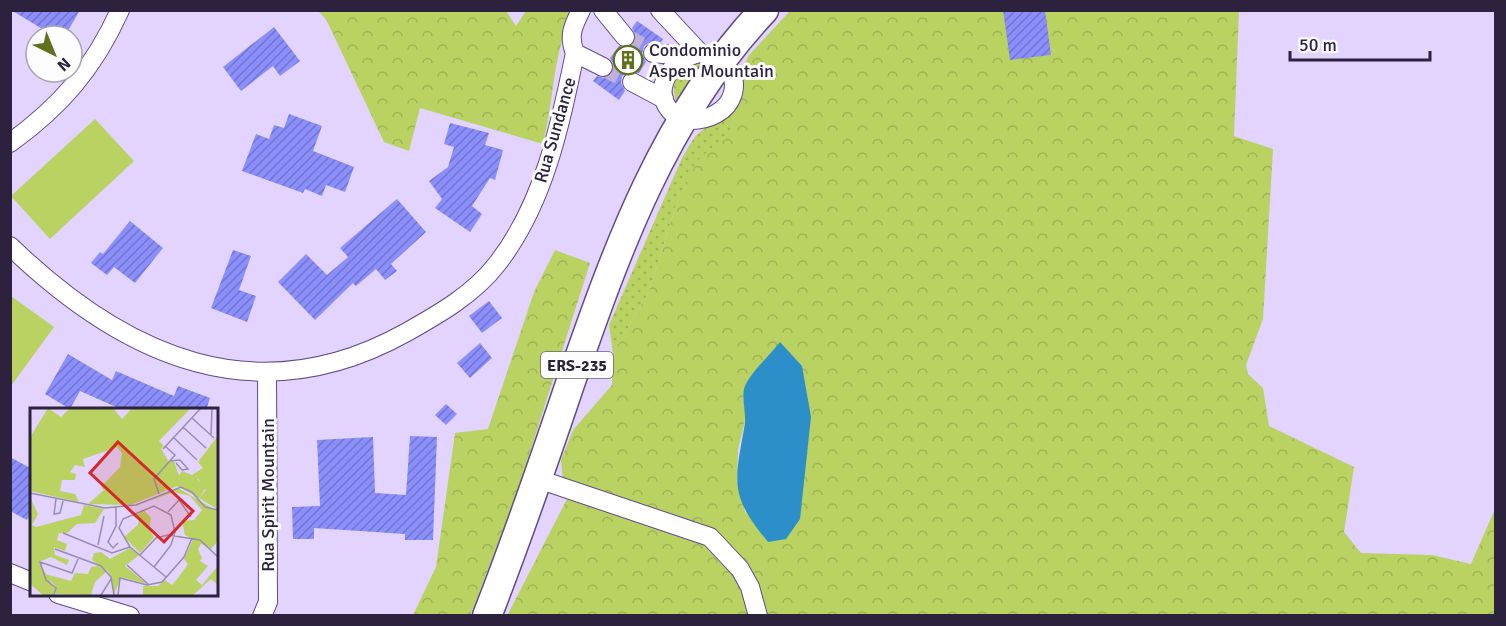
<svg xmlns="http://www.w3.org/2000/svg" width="1506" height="626" font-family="Signika,sans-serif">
  <defs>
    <pattern id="grass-dots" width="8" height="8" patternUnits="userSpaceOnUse" patternTransform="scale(1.5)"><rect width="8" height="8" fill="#b9d261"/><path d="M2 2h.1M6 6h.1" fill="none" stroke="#9fb455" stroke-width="1.8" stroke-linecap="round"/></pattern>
    <pattern id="forest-crowns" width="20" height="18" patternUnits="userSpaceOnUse" patternTransform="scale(1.5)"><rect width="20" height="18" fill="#b9d261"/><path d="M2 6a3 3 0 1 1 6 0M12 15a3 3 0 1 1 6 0" fill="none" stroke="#9fb455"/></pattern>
    <pattern id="building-hatch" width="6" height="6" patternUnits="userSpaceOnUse" patternTransform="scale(1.5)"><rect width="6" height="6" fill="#8b8ffb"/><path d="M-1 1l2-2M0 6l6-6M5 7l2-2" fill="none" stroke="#7274cc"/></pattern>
  </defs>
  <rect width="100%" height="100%" fill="#e2d4fe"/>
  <g fill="url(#grass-dots)">
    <path d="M705 62 677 103C667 77 680 65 705 62Z"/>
    <path d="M738 93 732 130 697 162 675 208 649 292 613 353 609 325 682 158C686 152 690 143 695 137 715 116 726 127 738 93Z"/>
  </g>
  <g fill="url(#forest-crowns)" fill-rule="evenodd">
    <path d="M318 11H506L516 26 526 11H573C553 51 554 100 543 144L420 108 409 151 384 142 326 19Z"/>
    <path d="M790 11H1239L1234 136 1273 149 1263 319 1246 365 1248 374 1263 388 1269 426 1354 467 1344 532 1361 553 1432 555 1471 564 1495 509V615H762L730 551 563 479 561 460 573 430 612 385 613 353 649 292 675 208 697 161 732 130 740 73 749 55ZM745 387 746 515 737 481 738 450 745 421Z"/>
    <polygon points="555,250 590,263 516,496 474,606 470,615 413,615 436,567 455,433 488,429 534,292"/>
    <polygon points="569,495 707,543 736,571 751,616 507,616"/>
  </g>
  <g fill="#b9d261">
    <polygon points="95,119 134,161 50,239 11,196"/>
    <polygon points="11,296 54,327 11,386"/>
  </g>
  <path fill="#2d8fca" d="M780 342 802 366 811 417 800 519 786 539 768 542C728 494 735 481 745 423 746 412 741 396 745 386 752 371 770 355 780 342Z"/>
  <g fill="url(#building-hatch)">
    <polygon points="11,10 80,10 65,36 54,36"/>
    <polygon points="1003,10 1045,10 1051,55 1010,60"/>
    <polygon points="637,21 663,39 661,42 649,43 644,46 642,53 646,62 639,73 631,71 622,76 621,83 625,91 619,100 593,81 597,76 604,78 613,73 614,66 610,58 619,46 626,48 633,45 636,36 632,28"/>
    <polygon points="274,27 300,61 280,76 273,66 241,91 223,67"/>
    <polygon points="289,114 322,126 313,151 354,167 345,192 326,185 322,196 305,189 303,193 242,171 256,134 269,139 274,125 284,128"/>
    <polygon points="450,123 489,133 485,145 503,150 495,180 490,178 472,206 482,214 470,232 435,208 442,199 429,181 448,167 454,147 444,144"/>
    <polygon points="397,199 426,232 391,264 397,271 385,280 376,269 356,286 353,283 315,320 278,282 306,254 327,275 348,257 340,248"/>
    <polygon points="130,221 163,248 135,283 114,267 107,275 91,263 100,252 103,254"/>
    <polygon points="233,250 251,256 239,290 256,296 247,322 211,308"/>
    <polygon points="489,301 502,318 482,333 469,316"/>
    <polygon points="480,343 492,358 470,378 457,363"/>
    <polygon points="68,354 112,380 116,371 174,396 178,386 210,398 206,410 123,410 80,391 70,409 45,394"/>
    <polygon points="446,404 457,414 446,425 435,415"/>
    <polygon points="410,436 437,437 433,540 405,540 405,534 314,528 314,539 293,539 292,507 320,506 317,440 373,437 375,493 406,495"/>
    <polygon points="10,457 32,469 32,511 27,520 10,511"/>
  </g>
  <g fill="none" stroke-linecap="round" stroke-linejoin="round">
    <g stroke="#beb0d7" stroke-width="18" stroke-dasharray="18 9" stroke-linecap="butt">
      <polyline points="625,37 653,53"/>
      <polyline points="603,67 632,82"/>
    </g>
    <g stroke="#614a87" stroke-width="20">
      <g id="minor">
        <polyline points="603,10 625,37"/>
        <polyline points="660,10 700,53"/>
        <polyline points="575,53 603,67"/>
        <polyline points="653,53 685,56"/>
        <path d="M700 53C756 65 738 128 680 119 646 97 667 60 700 53Z"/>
        <polyline points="632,82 664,99"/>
        <path d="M10 143C61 106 94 68 120 10"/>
        <path d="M10 246C125 357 257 416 407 332 439 314 474 294 497 264 544 204 560 126 575 53 568 36 573 26 581 10"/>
        <polyline points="538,479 710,537 740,569 750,587 758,616"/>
        <polyline points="10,573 32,582"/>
        <polyline points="58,594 130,616"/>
        <polyline points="262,616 268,602 267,373"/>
      </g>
    </g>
    <g stroke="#614a87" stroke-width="31">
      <path id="primary" d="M487 616C517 539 544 461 570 384 617 249 664 116 764 10"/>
    </g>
    <use href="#minor" stroke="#fff" stroke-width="18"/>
    <use href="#primary" stroke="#fff" stroke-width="28"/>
  </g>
  <defs>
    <g id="building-ring" transform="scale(1.5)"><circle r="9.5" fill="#fdfdfd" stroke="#60701d" stroke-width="1.5"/><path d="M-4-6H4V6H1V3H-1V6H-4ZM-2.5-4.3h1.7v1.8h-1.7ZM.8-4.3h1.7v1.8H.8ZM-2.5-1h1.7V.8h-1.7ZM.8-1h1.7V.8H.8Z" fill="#60701d"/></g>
  </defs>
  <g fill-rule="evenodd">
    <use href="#building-ring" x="628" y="60"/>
  </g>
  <g text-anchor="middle" stroke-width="6" stroke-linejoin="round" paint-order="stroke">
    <rect fill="#fdfdfd" stroke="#6b6477" stroke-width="1.5" x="541" y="352" width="72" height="26" rx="4.5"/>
    <g font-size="16" font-weight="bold" fill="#2c223d">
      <text x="577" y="371">ERS-235</text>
    </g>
    <g font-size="18" fill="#2c223d" stroke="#fdfdfd" text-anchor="start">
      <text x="649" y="56">Condominio<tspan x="649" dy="21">Aspen Mountain</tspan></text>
    </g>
    <g font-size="18" fill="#2c223d" stroke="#fdfdfd">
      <text transform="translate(555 130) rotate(-74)" y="6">Rua Sundance</text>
      <text transform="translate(268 495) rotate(-90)" y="6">Rua Spirit Mountain</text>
    </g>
  </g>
  <g transform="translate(30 408)">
    <rect width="188" height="188" fill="#e2d4fe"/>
    <path d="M175 64 187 79V101L169 90 176 82 168 70Z" fill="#b9d261"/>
    <path d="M18 0 31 9 40 0H83L92 11 102 0H161L129 33 134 38 131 41 139 54 144 53 149 68 152 63 162 67 173 60 168 54 187 29V79L174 64V70L167 71 177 78 169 90 147 78 101 97 58 96 74 82 71 79 90 59 92 45 87 39 53 51 55 59 45 57 40 64 46 66 45 72H32L30 83 45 86 49 94 0 83 1 28ZM148 80 187 103V134L181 141 155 127 152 113 164 112 172 102 160 88 144 84 117 94ZM0 89 8 106 2 117 6 119 51 107 54 97 74 101 65 115 47 116 37 125H29L27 132 37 136 35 143 24 139 25 147 39 152 37 157 21 149 9 154 25 181 23 187H13L0 176ZM114 102 121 110 119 121 124 129 110 145 94 129 108 117 109 110 103 109ZM163 131 172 134 168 141 172 150 170 153 178 158 166 172 172 177 187 159V176L181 171 163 187H113V178H128L135 172 142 177 148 170 158 156 154 151ZM100 140 109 147 95 158 117 176 91 169 84 187 79 164 62 152 64 145 71 144 80 151ZM69 158 76 164 65 174 61 187 26 186V179L15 166 41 173 45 165 58 166 61 159Z" fill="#b9d261"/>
    <path fill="none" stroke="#998db1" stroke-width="1.5" d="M162 10 184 30M153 19 176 40M181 28 182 0M143 29 167 52M133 41 171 0M140 53 150 52 158 61 152 62 146 55M0 85 75 100 106 97 151 79 162 84 175 99 188 102M129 86 124 71 145 47 135 38M26 91 24 106 30 105 33 93M86 99V118L78 134 83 140 88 135M138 104 149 92 161 109M33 125 82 145 100 139M68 137 74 108M25 141 71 158 81 169 84 187M110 147 126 130 138 127 170 132 188 149M97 157 119 177M124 159 141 137 145 124 141 107 124 98 93 111 89 120 100 139 136 169M24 187 26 180 16 172 10 154 42 165 49 149M71 187 81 171M88 187 90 170 117 177 132 174 154 149 162 130"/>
    <path fill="#d62828" fill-opacity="0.15" stroke="#d62828" stroke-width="3" d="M88 34 163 103 134 134 60 65Z"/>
    <rect width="188" height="188" fill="none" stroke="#2c223d" stroke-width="3"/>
  </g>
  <rect width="1506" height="626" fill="none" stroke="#2c223d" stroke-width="24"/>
  <g transform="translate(54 54) rotate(137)"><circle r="28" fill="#fdfdfd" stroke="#a9a5b0" stroke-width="1.5"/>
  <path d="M0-4.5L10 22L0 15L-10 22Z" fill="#60701d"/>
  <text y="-9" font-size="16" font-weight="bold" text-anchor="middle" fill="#2c223d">N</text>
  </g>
  <path d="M1290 51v9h140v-9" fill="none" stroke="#2c223d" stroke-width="3"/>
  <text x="1299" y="51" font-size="18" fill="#2c223d" stroke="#fdfdfd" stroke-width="4.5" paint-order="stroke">50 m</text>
</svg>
